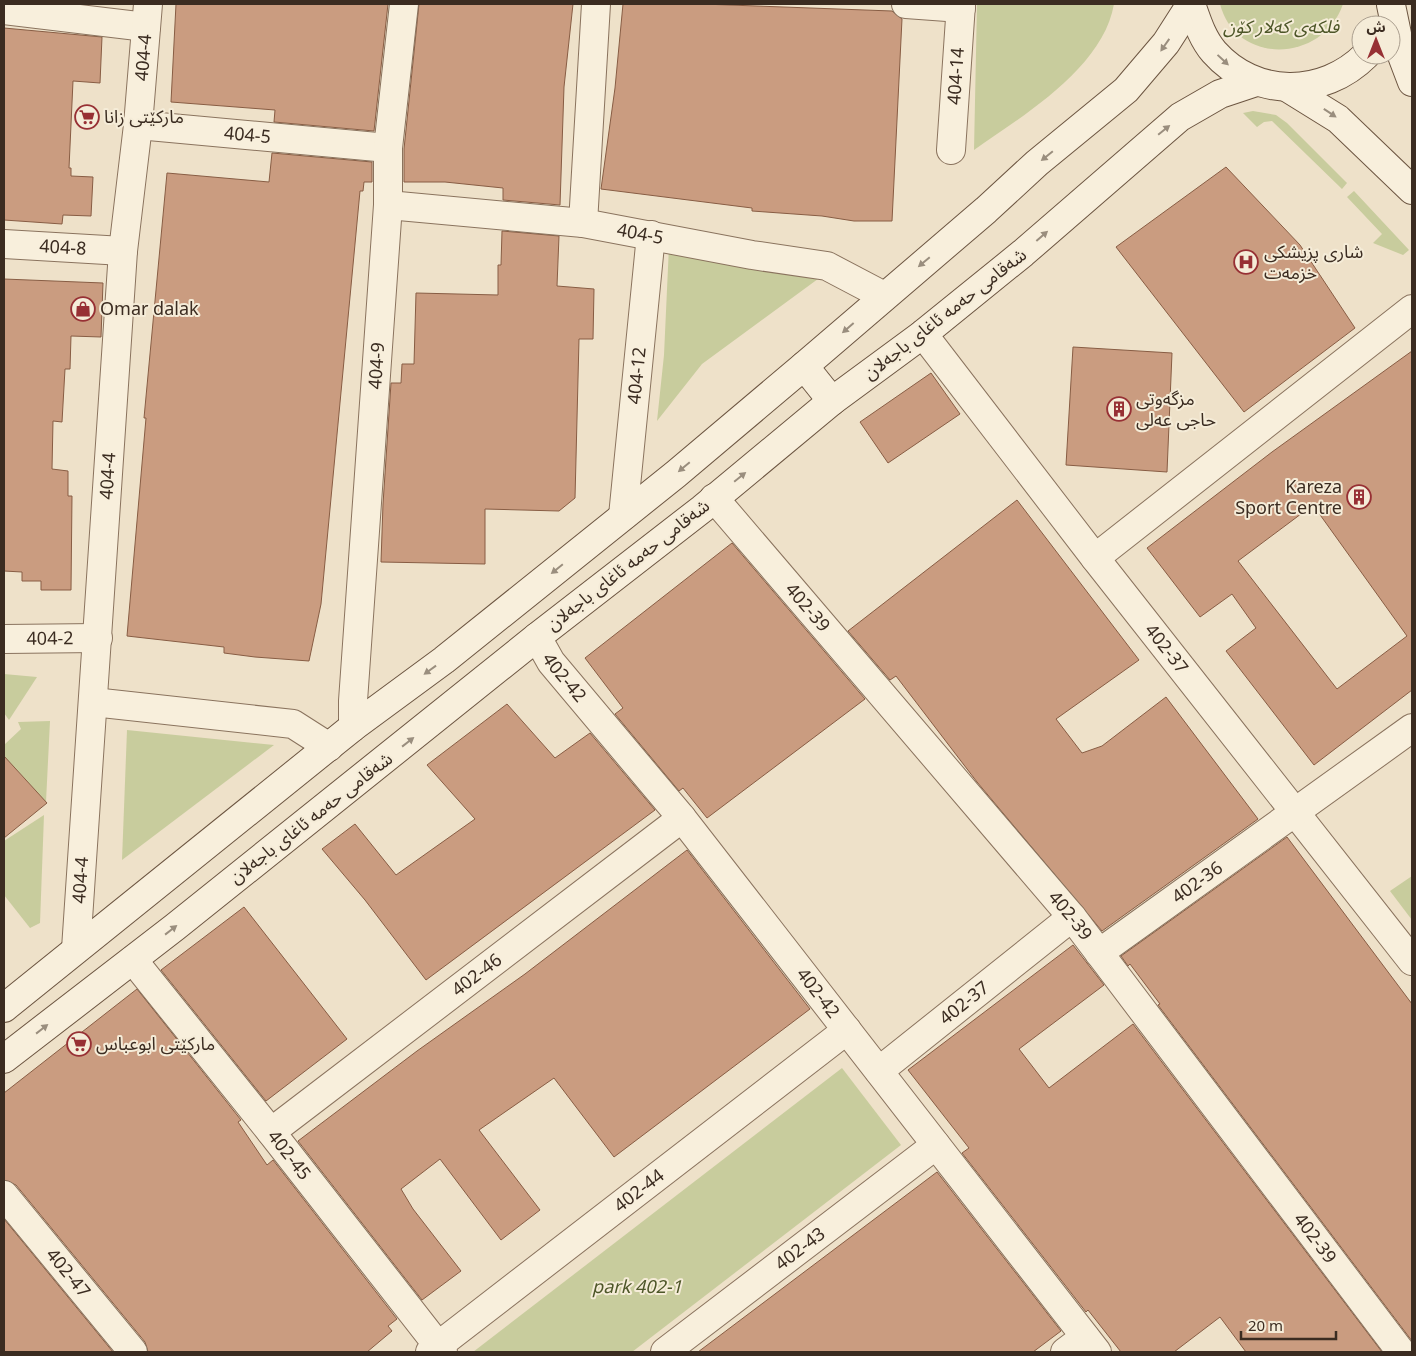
<svg xmlns="http://www.w3.org/2000/svg" width="1416" height="1356" font-family="Georgia,'Noto Sans Arabic',serif">
  <rect width="100%" height="100%" fill="#eee1c9"/>
  <g fill="#c8cc9d">
    <path d="M977 4H1114C1103 68 1024 115 974 150Z"/>
    <path d="M1220 4H1343C1323 63 1236 66 1220 4Z"/>
    <polygon points="1253,111 1276,115 1287,123 1347,183 1342,189 1272,121 1264,122 1257,127 1243,113"/>
    <polygon points="1354,191 1409,250 1403,255 1373,243 1382,234 1347,197"/>
    <polygon points="669,246 837,265 702,364 657,421 664,355"/>
    <polygon points="4,674 37,677 9,720 4,713"/>
    <polygon points="50,721 46,802 4,756 4,745 21,729 18,722"/>
    <polygon points="127,730 274,745 122,860"/>
    <polygon points="44,815 40,923 30,928 4,895 4,841"/>
    <polygon points="1412,876 1412,920 1390,891"/>
    <polygon points="842,1068 901,1145 632,1352 473,1352"/>
  </g>
  <g fill="#ca9c80" stroke="#885d44" fill-rule="evenodd">
    <polygon points="176,4 388,4 374,131 274,122 275,110 171,102"/>
    <polygon points="419,4 573,4 564,87 560,205 503,200 503,188 445,182 404,182 404,149"/>
    <polygon points="623,4 702,4 892,11 902,19 892,221 854,221 822,216 752,211 752,208 601,189 615,88"/>
    <polygon points="4,28 102,37 100,83 73,81 69,168 71,168 71,176 93,177 91,216 63,215 62,224 4,220"/>
    <polygon points="272,153 372,162 372,182 364,182 363,191 360,191 321,604 309,661 255,657 224,653 224,647 127,636 146,418 144,418 167,173 269,182"/>
    <polygon points="1226,167 1300,245 1355,328 1244,412 1116,247"/>
    <polygon points="502,231 559,236 557,286 594,289 593,339 579,339 575,498 559,511 485,509 485,564 381,562 383,504 391,383 401,383 402,364 414,364 416,293 498,295 498,265 501,265"/>
    <polygon points="4,279 103,283 101,337 71,336 70,369 65,369 62,422 53,421 52,469 68,471 68,496 72,496 71,590 41,590 41,581 22,581 22,572 4,571"/>
    <polygon points="1073,347 1172,353 1167,472 1066,465"/>
    <path d="M1412 351V690L1314 765 1226 651 1256 628 1232 594 1200 617 1147 548 1272 452ZM1313 505 1407 636 1337 689 1238 561Z"/>
    <polygon points="931,373 960,414 888,463 860,422"/>
    <polygon points="1017,500 1139,660 1056,719 1082,753 1102,746 1166,697 1258,819 1102,931 977,782 896,676 890,680 848,631"/>
    <polygon points="732,543 865,699 707,818 683,788 679,791 615,714 623,708 585,658"/>
    <polygon points="507,704 555,758 590,733 655,810 426,980 365,900 322,849 355,824 396,875 475,819 427,765"/>
    <polygon points="4,756 47,803 4,838"/>
    <polygon points="1287,837 1412,1004 1412,1341 1158,1005 1160,1004 1130,964 1128,966 1121,956"/>
    <polygon points="687,850 810,1009 614,1157 554,1078 479,1130 540,1210 501,1240 440,1159 401,1189 413,1209 461,1271 422,1300 298,1141 417,1051 525,974"/>
    <polygon points="244,907 347,1039 266,1101 161,970"/>
    <polygon points="1073,945 1104,985 1019,1049 1049,1088 1133,1024 1382,1352 1246,1352 1220,1317 1174,1352 1121,1352 1088,1310 1086,1312 962,1153 969,1148 908,1070"/>
    <polygon points="137,989 241,1120 238,1122 267,1165 273,1160 397,1319 388,1326 392,1331 367,1352 148,1352 145,1342 16,1185 4,1180 4,1093"/>
    <polygon points="937,1172 1061,1331 1033,1352 698,1352"/>
    <polygon points="4,1219 113,1352 4,1352"/>
  </g>
  <g fill="none" stroke-linecap="round" stroke-linejoin="round">
    <g stroke="#8a735e" stroke-width="30">
      <g id="minor">
        <polyline points="906,4 961,8"/>
        <polyline points="4,10 146,27"/>
        <path id="s1" d="M138 125 388 148"/>
        <path id="s2" d="M951 150 961 4"/>
        <path id="s3" d="M388 205 583 223 752 255 827 266 884 296"/>
        <polyline points="583,223 596,4"/>
        <path id="s4" d="M4 244 123 251"/>
        <path id="s5" d="M923 334 1095 558 1412 961"/>
        <path id="s6" d="M714 498 1072 917 1401 1352"/>
        <path id="s7" d="M623 516 651 235"/>
        <polyline points="1095,558 1412,309"/>
        <path id="s8" d="M537 637 551 662 682 818 1097 1352"/>
        <path id="s9" d="M4 639 98 638"/>
        <polyline points="93,702 293,724 329,747"/>
        <path id="s10" d="M353 727V701L388 205V148L404 4"/>
        <path id="s11" d="M76 949 123 251 138 125 148 4"/>
        <path id="s12" d="M1099 953 1412 728"/>
        <path id="s13" d="M133 960 271 1132 443 1352"/>
        <path id="s14" d="M879 1071 1072 917"/>
        <path id="s15" d="M271 1132 682 818"/>
        <path id="s16" d="M4 1195 133 1352"/>
        <path id="s17" d="M430 1352 847 1030"/>
        <path id="s18" d="M665 1352 936 1145"/>
        <polyline points="1065,1352 1085,1337"/>
      </g>
    </g>
    <g stroke="#6c5541" stroke-width="30">
      <g id="secondary">
        <path d="M1191 4C1197 21 1202 38 1214 52 1255 98 1323 98 1366 55"/>
        <polyline points="1391,5 1401,53 1412,82"/>
        <polyline points="1288,88 1338,119 1412,190"/>
        <polyline points="804,366 832,401"/>
        <polyline points="4,1008 353,727 444,660 676,474 804,366 986,210 1037,163 1126,90 1166,43 1191,4"/>
        <polyline points="4,1059 175,927 537,637 702,509 832,401 923,334 1023,253 1180,117 1220,94 1256,82"/>
      </g>
    </g>
    <use href="#minor" stroke="#f8efdc" stroke-width="28"/>
    <use href="#secondary" stroke="#f8efdc" stroke-width="28"/>
  </g>
  <defs><path id="oneway-solid" d="M-6-.8H1V-3.2L6.5 0L1 3.2V.8H-6Z" transform="scale(1.25)"/></defs>
  <g fill="#9a8e7e">
    <use href="#oneway-solid" transform="translate(1165 45) rotate(125)"/>
    <use href="#oneway-solid" transform="translate(1223 60) rotate(43)"/>
    <use href="#oneway-solid" transform="translate(1330 113) rotate(34)"/>
    <use href="#oneway-solid" transform="translate(1164 130) rotate(-39)"/>
    <use href="#oneway-solid" transform="translate(1047 156) rotate(141)"/>
    <use href="#oneway-solid" transform="translate(1042 236) rotate(-41)"/>
    <use href="#oneway-solid" transform="translate(924 262) rotate(140)"/>
    <use href="#oneway-solid" transform="translate(848 328) rotate(139)"/>
    <use href="#oneway-solid" transform="translate(684 467) rotate(140)"/>
    <use href="#oneway-solid" transform="translate(740 477) rotate(-39)"/>
    <use href="#oneway-solid" transform="translate(557 569) rotate(141)"/>
    <use href="#oneway-solid" transform="translate(430 670) rotate(144)"/>
    <use href="#oneway-solid" transform="translate(408 742) rotate(-38)"/>
    <use href="#oneway-solid" transform="translate(171 930) rotate(-38)"/>
    <use href="#oneway-solid" transform="translate(42 1029) rotate(-38)"/>
  </g>
  <defs>
    <g id="supermarket-ring" transform="scale(1.25)"><circle r="9.5" fill="#f5ecd8" stroke="#973034" stroke-width="1.5"/><path d="M-6-5.5h2.5l.6 2H6L4.5 2H-2.5L-4.4-4H-6ZM-1.5 3.2a1.3 1.3 0 1 0 .1 0ZM3 3.2a1.3 1.3 0 1 0 .1 0Z" fill="#973034"/></g>
    <g id="hospital-ring" transform="scale(1.25)"><circle r="9.5" fill="#f5ecd8" stroke="#973034" stroke-width="1.5"/><path d="M-5-5h3v3.5h4V-5h3V5h-3V1.5h-4V5h-3Z" fill="#973034"/></g>
    <g id="shop-ring" transform="scale(1.25)"><circle r="9.5" fill="#f5ecd8" stroke="#973034" stroke-width="1.5"/><path d="M-5-2.5h2.3a2.7 3.5 0 0 1 5.4 0H5L5.5 6h-11ZM-1.5-2.5h3a1.5 2.3 0 0 0-3 0Z" fill="#973034"/></g>
    <g id="building-ring" transform="scale(1.25)"><circle r="9.5" fill="#f5ecd8" stroke="#973034" stroke-width="1.5"/><path d="M-4-6H4V6H1V3H-1V6H-4ZM-2.5-4.3h1.7v1.8h-1.7ZM.8-4.3h1.7v1.8H.8ZM-2.5-1h1.7V.8h-1.7ZM.8-1h1.7V.8H.8Z" fill="#973034"/></g>
  </defs>
  <g fill-rule="evenodd">
    <use href="#supermarket-ring" x="87" y="117"/>
    <use href="#hospital-ring" x="1246" y="262"/>
    <use href="#shop-ring" x="83" y="309"/>
    <use href="#building-ring" x="1119" y="409"/>
    <use href="#building-ring" x="1359" y="497"/>
    <use href="#supermarket-ring" x="79" y="1044"/>
  </g>
  <g text-anchor="middle" stroke-width="4" stroke-linejoin="round" paint-order="stroke">
    <g font-size="18" font-style="italic" fill="#4d5628" stroke="#f5ecd8">
      <text x="1281" y="33">فلکەی کەلار کۆن</text>
      <text x="637" y="1293">park 402-1</text>
    </g>
    <g font-size="18" fill="#3b2c21" stroke="#f5ecd8">
      <text dy="6" stroke="none"><textPath href="#s11" startOffset="894">404-4</textPath></text>
      <text dy="6" stroke="none"><textPath href="#s2" startOffset="74">404-14</textPath></text>
      <text dy="6" stroke="none"><textPath href="#s1" startOffset="110">404-5</textPath></text>
      <text dy="6" stroke="none"><textPath href="#s3" startOffset="254">404-5</textPath></text>
      <text dy="6" stroke="none"><textPath href="#s4" startOffset="59">404-8</textPath></text>
      <text transform="translate(945 314) rotate(-38)" y="6">شەقامی حەمە ئاغای باجەلان</text>
      <text dy="6" stroke="none"><textPath href="#s10" startOffset="362">404-9</textPath></text>
      <text dy="6" stroke="none"><textPath href="#s7" startOffset="141">404-12</textPath></text>
      <text dy="6" stroke="none"><textPath href="#s11" startOffset="474">404-4</textPath></text>
      <text transform="translate(628 565) rotate(-38)" y="6">شەقامی حەمە ئاغای باجەلان</text>
      <text dy="6" stroke="none"><textPath href="#s6" startOffset="144">402-39</textPath></text>
      <text dy="6" stroke="none"><textPath href="#s9" startOffset="46">404-2</textPath></text>
      <text dy="6" stroke="none"><textPath href="#s5" startOffset="398">402-37</textPath></text>
      <text dy="6" stroke="none"><textPath href="#s8" startOffset="49">402-42</textPath></text>
      <text transform="translate(311 818) rotate(-38)" y="6">شەقامی حەمە ئاغای باجەلان</text>
      <text dy="6" stroke="none"><textPath href="#s11" startOffset="69">404-4</textPath></text>
      <text dy="6" stroke="none"><textPath href="#s12" startOffset="121">402-36</textPath></text>
      <text dy="6" stroke="none"><textPath href="#s6" startOffset="549">402-39</textPath></text>
      <text dy="6" stroke="none"><textPath href="#s15" startOffset="259">402-46</textPath></text>
      <text dy="6" stroke="none"><textPath href="#s8" startOffset="454">402-42</textPath></text>
      <text dy="6" stroke="none"><textPath href="#s14" startOffset="109">402-37</textPath></text>
      <text dy="6" stroke="none"><textPath href="#s13" startOffset="250">402-45</textPath></text>
      <text dy="6" stroke="none"><textPath href="#s17" startOffset="264">402-44</textPath></text>
      <text dy="6" stroke="none"><textPath href="#s6" startOffset="954">402-39</textPath></text>
      <text dy="6" stroke="none"><textPath href="#s18" startOffset="170">402-43</textPath></text>
      <text dy="6" stroke="none"><textPath href="#s16" startOffset="101">402-47</textPath></text>
    </g>
    <g font-size="18" fill="#3b2c21" stroke="#f5ecd8" text-anchor="start">
      <text x="104" y="123">مارکێتی زانا</text>
      <text x="1264" y="258">شاری پزیشکی<tspan x="1264" dy="21">خزمەت</tspan></text>
      <text x="100" y="315">Omar dalak</text>
      <text x="1136" y="405">مزگەوتی<tspan x="1136" dy="21">حاجی عەلی</tspan></text>
      <text x="1342" y="493" text-anchor="end">Kareza<tspan x="1342" dy="21">Sport Centre</tspan></text>
      <text x="96" y="1050">مارکێتی ابوعباس</text>
    </g>
  </g>
  <rect width="1416" height="1356" fill="none" stroke="#3b2c21" stroke-width="10"/>
  <g transform="translate(1376 40)"><circle r="24" fill="#f5ecd8" stroke="#ab9f8f"/>
  <path d="M0-4L9 19L0 12L-9 19Z" fill="#973034"/>
  <text y="-8" font-size="14" font-weight="bold" text-anchor="middle" fill="#3b2c21">ش</text>
  </g>
  <path d="M1241 1331v8h95v-8" fill="none" stroke="#3b2c21" stroke-width="2.5"/>
  <text x="1248" y="1331" font-size="15" fill="#3b2c21" stroke="#f5ecd8" stroke-width="4" paint-order="stroke">20 m</text>
</svg>
